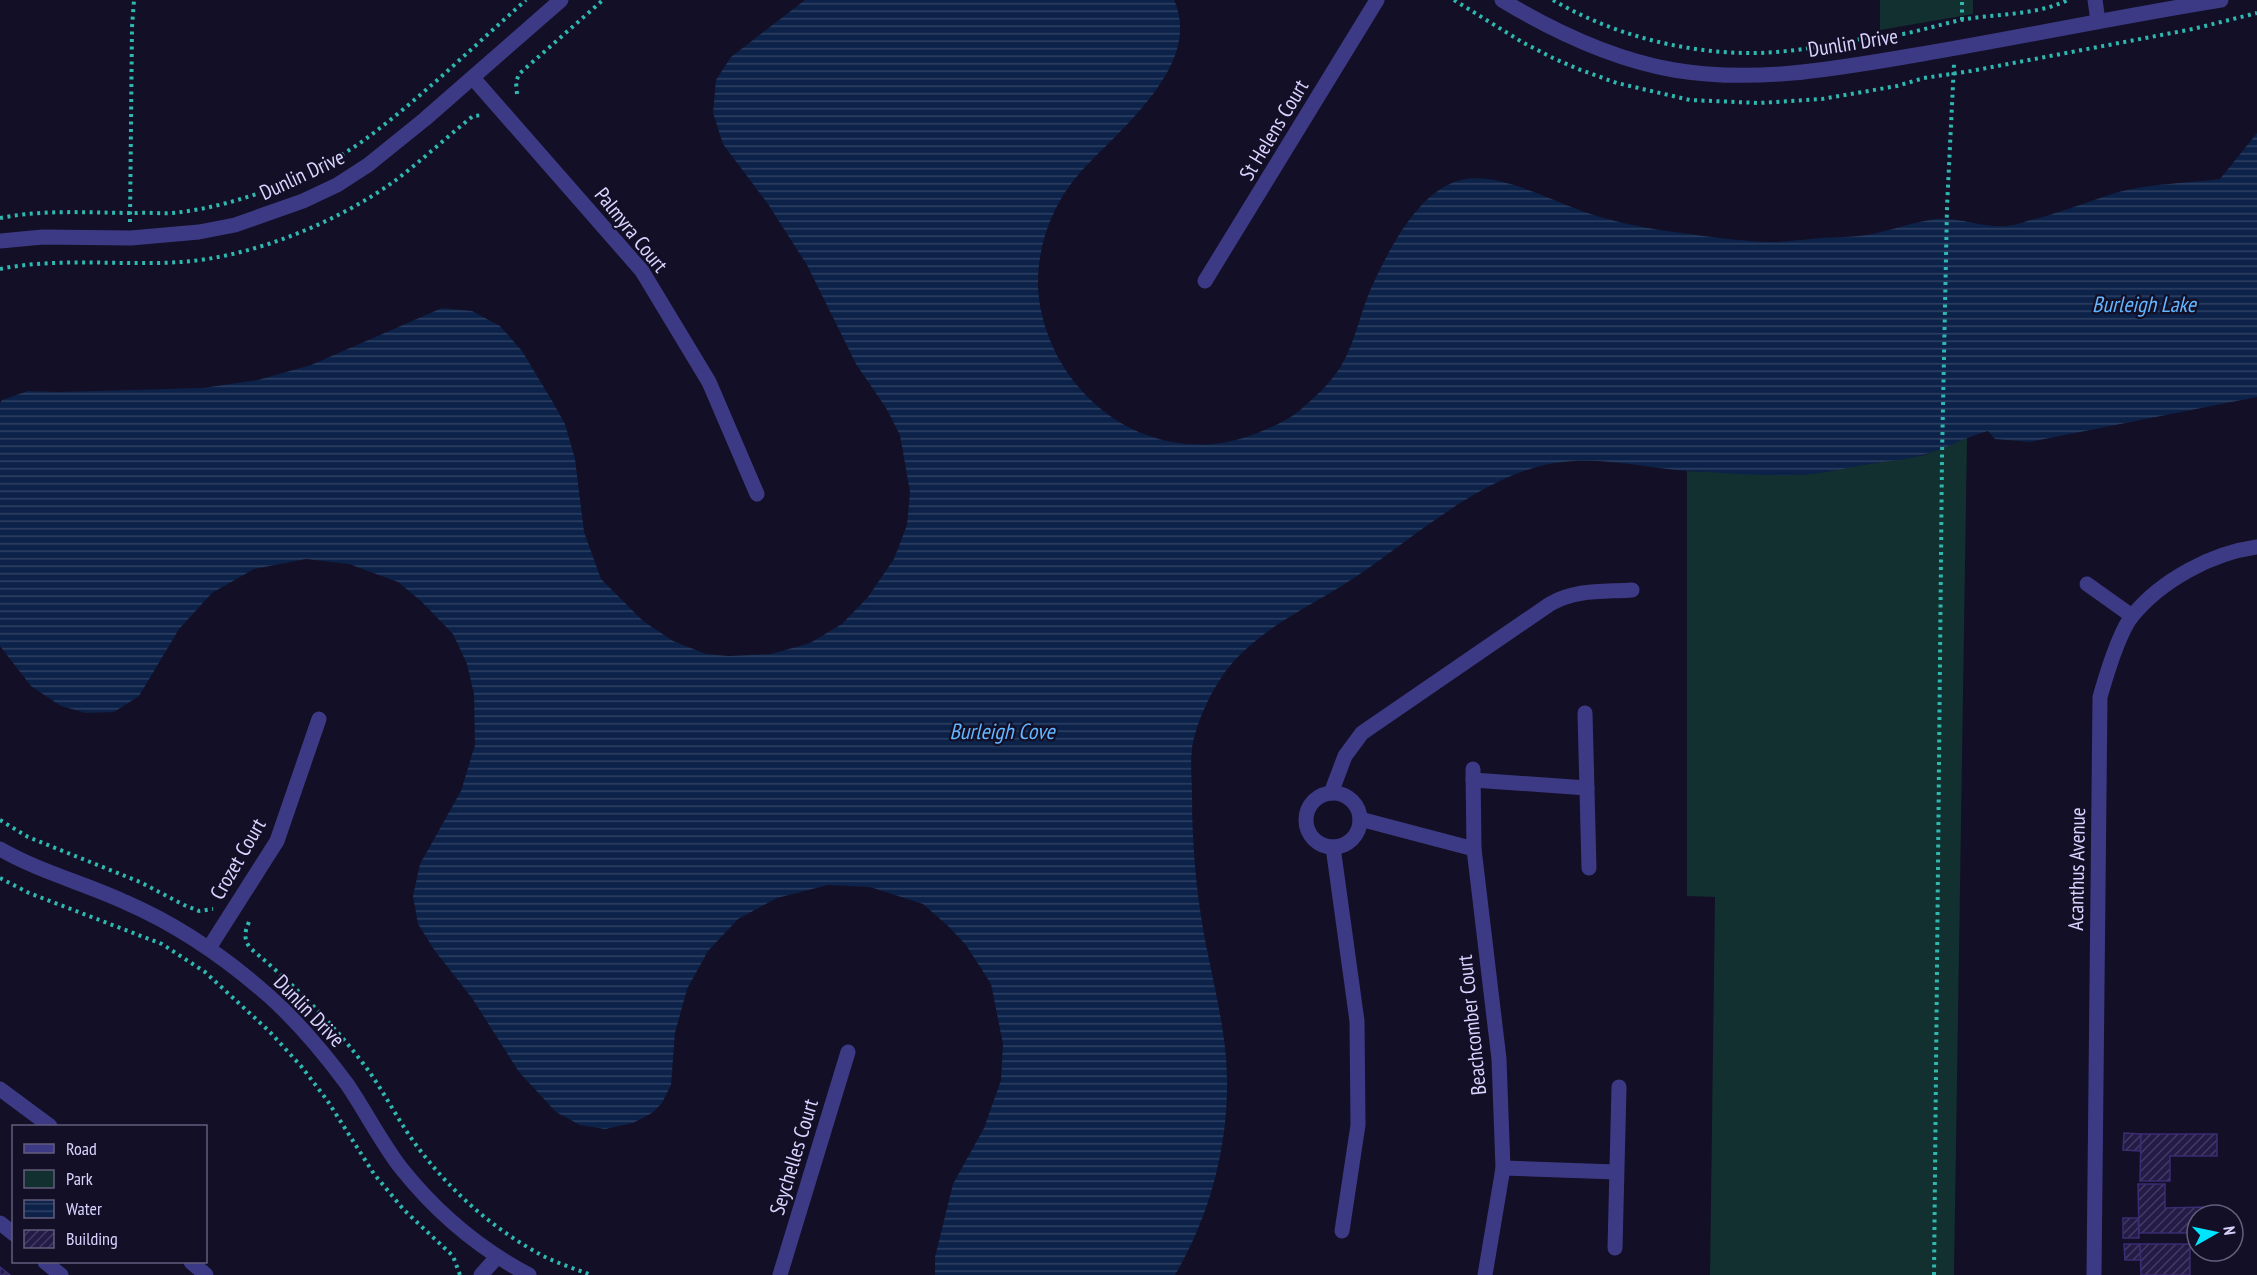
<svg xmlns="http://www.w3.org/2000/svg" width="2257" height="1275" font-family="'PT Sans Narrow',sans-serif">
  <defs>
    <pattern id="water-rules" width="6" height="5" patternUnits="userSpaceOnUse" patternTransform="scale(1.5)"><rect width="6" height="5" fill="#0c2248"/><path d="M0 2.5h6" fill="none" stroke="#2f4163"/></pattern>
    <pattern id="building-hatch" width="6" height="6" patternUnits="userSpaceOnUse" patternTransform="scale(1.5)"><rect width="6" height="6" fill="#241b47"/><path d="M-1 1l2-2M0 6l6-6M5 7l2-2" fill="none" stroke="#433b63"/></pattern>
  </defs>
  <rect width="100%" height="100%" fill="#130f26"/>
  <g fill="#12302f">
    <polygon points="1880,0 1973,0 1973,14 1880,30"/>
    <polygon points="1967,437 1954,1275 1710,1275 1715,897 1687,896 1687,471 1799,475 1925,455"/>
  </g>
  <path fill="url(#water-rules)" d="M805 0H1174C1204 66 1116 132 1078 175 1046 212 1030 267 1042 315 1064 408 1160 469 1252 435 1268 429 1285 422 1299 411 1314 398 1330 384 1341 366 1356 341 1360 311 1373 284 1390 248 1419 190 1461 180 1502 170 1563 208 1604 218 1629 225 1656 230 1682 233 1710 237 1741 241 1770 242 1787 242 1805 239 1823 238 1837 237 1852 237 1867 235 1890 231 1912 222 1936 219 1959 217 1982 228 2006 226 2014 226 2023 222 2031 220 2060 213 2087 202 2115 193 2146 184 2188 183 2220 179L2257 133V397L2030 442 1995 439 1988 431C1966 437 1947 448 1926 454 1908 460 1887 461 1869 464 1845 468 1820 475 1796 475 1760 476 1723 473 1687 471 1633 466 1580 451 1527 470 1461 493 1411 540 1354 578 1310 607 1257 629 1225 672 1211 692 1200 715 1194 738 1189 756 1192 778 1192 796 1192 843 1196 889 1204 935 1212 976 1222 1015 1226 1057 1232 1132 1213 1211 1175 1275H935V1257L953 1184 984 1128 1001 1080 1003 1044 991 984 966 945 948 926 923 904 870 887 828 885 777 898 738 919 708 951 687 989 675 1033 671 1085 662 1103 652 1113 633 1123 605 1129 580 1125 556 1112 519 1072 472 998 435 951 418 924 413 896 420 864 461 791 475 745 474 694 467 664 453 634 421 601 398 582 349 564 306 559 254 569 212 593 179 629 139 696 114 712 86 713 61 706 31 686 0 646V403L2 400 28 391 58 392 203 388 258 380 311 365 442 308 472 311 500 326 522 351 551 399 565 424 575 459 584 532 601 579 643 621 673 641 706 654 729 656 771 654 810 643 842 624 868 597 894 559 907 525 910 492 900 435 886 408 856 364 807 265 768 204 723 144 713 113 716 80 731 57Z"/>
  <g fill="url(#building-hatch)" stroke="#3b2d73" stroke-width="1.5">
    <polygon points="2124,1133 2141,1134 2140,1151 2123,1150"/>
    <polygon points="2141,1134 2217,1134 2217,1156 2170,1156 2170,1181 2140,1181"/>
    <polygon points="2138,1184 2165,1184 2165,1208 2206,1207 2206,1215 2197,1215 2197,1233 2139,1233"/>
    <polygon points="2123,1218 2138,1218 2139,1238 2123,1238"/>
    <polygon points="2124,1244 2140,1244 2141,1260 2125,1260"/>
    <polygon points="2140,1244 2190,1244 2190,1275 2141,1275"/>
    <polygon points="0,1267 10,1275 0,1275"/>
  </g>
  <g fill="none" stroke-linecap="round" stroke-linejoin="round">
    <g stroke="#2fb8b0" stroke-width="4" stroke-dasharray="3 4.5" stroke-linecap="butt">
      <polyline points="1454,0 1522,42 1553,58 1578,69 1617,83 1690,100 1759,103 1822,99 1897,86 1924,78 1971,71 2193,29 2257,13"/>
      <path d="M1553 0C1609 33 1679 52 1745 53 1789 54 1833 44 1876 36 1885 34 1894 35 1903 34 1923 30 1942 24 1961 20 1997 13 2035 16 2068 0"/>
      <polyline points="1962,20 1962,0"/>
      <polyline points="517,94 516,82 519,74 603,0"/>
      <path d="M0 218C46 209 90 213 137 213 149 212 161 214 173 213 240 206 318 175 371 135 425 94 475 45 526 0"/>
      <polyline points="130,222 132,27 134,0"/>
      <path d="M0 269C58 257 122 266 181 262 253 257 338 222 396 180 422 160 447 137 473 116L483 115"/>
      <polyline points="0,820 28,837 140,882 184,905 199,911 213,909"/>
      <polyline points="0,878 29,893 162,944 205,972 269,1031 301,1066 327,1100 374,1174 404,1210 453,1256 460,1275"/>
      <path d="M249 922C244 933 244 939 250 948 294 985 327 1017 362 1062 380 1085 393 1111 409 1135 442 1183 486 1224 536 1252 553 1262 573 1268 591 1275"/>
      <polyline points="1934,1275 1942,456 1947,207 1954,64"/>
    </g>
    <g stroke="#3d3a85" stroke-width="15">
      <path d="M1502 0C1555 32 1612 59 1674 70 1758 84 1839 68 1922 54 2022 37 2121 16 2221 0"/>
      <polyline points="2095,0 2098,21"/>
      <polyline points="473,78 642,271 709,382 757,494"/>
      <polyline points="0,241 43,237 131,238 199,232 235,225 303,201 337,185 368,165 425,119 561,0"/>
      <polyline points="1205,281 1377,0"/>
      <polyline points="2087,584 2132,616"/>
      <polyline points="1585,713 1589,868"/>
      <polyline points="1473,769 1474,849 1499,1059 1503,1168 1485,1275"/>
      <polyline points="1473,780 1587,788"/>
      <path d="M1331 793 1345 756 1362 733 1550 604C1576 589 1603 592 1632 590"/>
      <circle cx="1333" cy="820" r="27"/>
      <polyline points="1360,819 1474,849"/>
      <polyline points="1333,847 1357,1021 1358,1125 1342,1231"/>
      <path d="M0 849C40 872 84 883 125 902 178 925 226 958 269 996 298 1022 324 1053 347 1084 366 1112 381 1142 401 1168 436 1212 480 1249 529 1275"/>
      <polyline points="209,948 277,841 319,719"/>
      <polyline points="0,1089 50,1126"/>
      <polyline points="1503,1168 1616,1172"/>
      <polyline points="0,1223 14,1234"/>
      <polyline points="1615,1248 1619,1087"/>
      <polyline points="45,1262 61,1275"/>
      <polyline points="191,1262 206,1275"/>
      <polyline points="481,1275 497,1257"/>
      <polyline points="780,1275 848,1052"/>
      <path d="M2094 1275 2100 697C2106 676 2119 631 2133 615 2162 580 2212 553 2257 547"/>
    </g>
  </g>
  <g text-anchor="middle" stroke-width="4.5" stroke-linejoin="round" paint-order="stroke">
    <g font-size="21" fill="#d9d4ff" stroke="#130f26">
      <text transform="translate(1853 43) rotate(-9)" y="7">Dunlin Drive</text>
      <text transform="translate(1274 130) rotate(-59)" y="7">St Helens Court</text>
      <text transform="translate(302 175) rotate(-25)" y="7">Dunlin Drive</text>
      <text transform="translate(631 230) rotate(51)" y="7">Palmyra Court</text>
      <text transform="translate(238 859) rotate(-60)" y="7">Crozet Court</text>
      <text transform="translate(2077 869) rotate(-89)" y="7">Acanthus Avenue</text>
      <text transform="translate(309 1011) rotate(46)" y="7">Dunlin Drive</text>
      <text transform="translate(1472 1025) rotate(-96)" y="7">Beachcomber Court</text>
      <text transform="translate(794 1157) rotate(-73)" y="7">Seychelles Court</text>
    </g>
    <g font-size="22" font-style="italic" fill="#62b6ff" stroke="#130f26">
      <text x="2144" y="312">Burleigh Lake</text>
      <text x="1002" y="739">Burleigh Cove</text>
    </g>
  </g>
  <rect x="12" y="1125" width="195" height="138" fill="#130f26" stroke="#625e7d" stroke-width="1.5"/>
  <rect x="24" y="1144" width="30" height="9" fill="#3d3a85" stroke="#625e7d" stroke-width="1.5"/>
  <text x="66" y="1155" font-size="18" fill="#d9d4ff">Road</text>
  <rect x="24" y="1170" width="30" height="18" fill="#12302f" stroke="#625e7d" stroke-width="1.5"/>
  <text x="66" y="1185" font-size="18" fill="#d9d4ff">Park</text>
  <rect x="24" y="1200" width="30" height="18" fill="url(#water-rules)" stroke="#625e7d" stroke-width="1.5"/>
  <text x="66" y="1215" font-size="18" fill="#d9d4ff">Water</text>
  <rect x="24" y="1230" width="30" height="18" fill="url(#building-hatch)" stroke="#625e7d" stroke-width="1.5"/>
  <text x="66" y="1245" font-size="18" fill="#d9d4ff">Building</text>
  <g transform="translate(2215 1233) rotate(81)"><circle r="28" fill="#130f26" stroke="#625e7d" stroke-width="1.5"/>
  <path d="M0-4.5L10 22L0 15L-10 22Z" fill="#00e5ff"/>
  <text y="-9" font-size="16" font-weight="bold" text-anchor="middle" fill="#d9d4ff">N</text>
  </g>
</svg>
